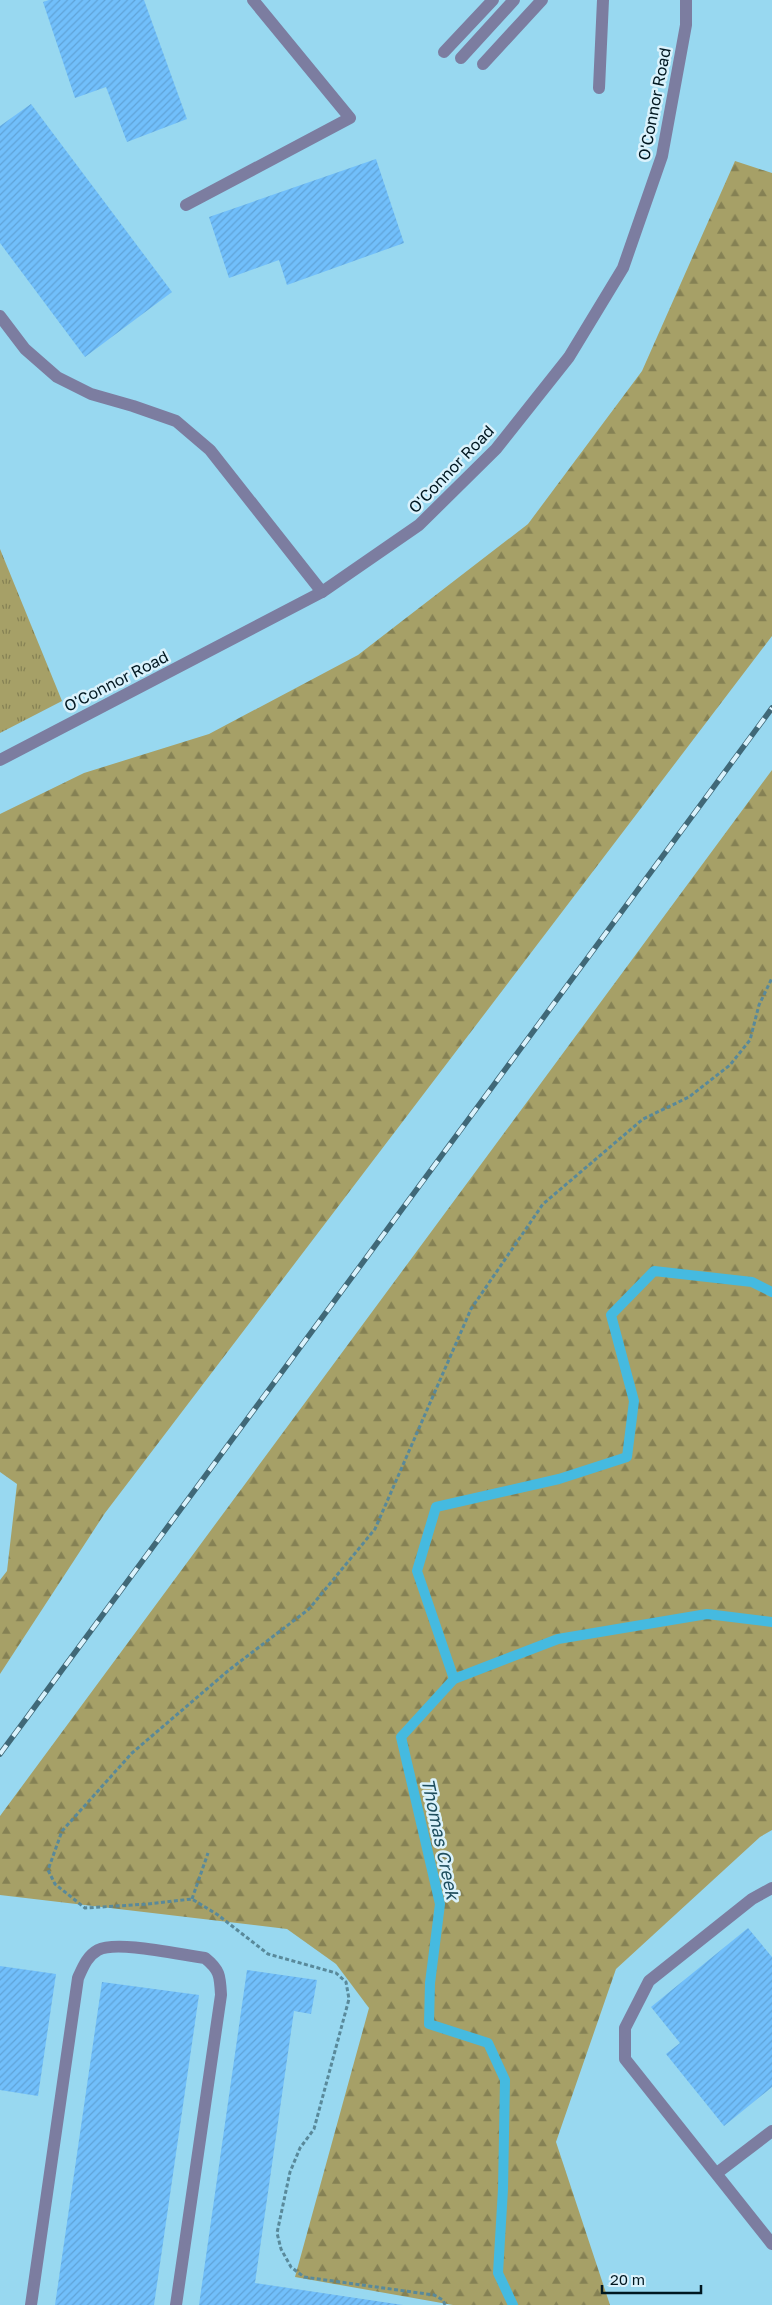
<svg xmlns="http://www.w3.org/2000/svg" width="772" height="2305" font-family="'Golos Text',sans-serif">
  <defs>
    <pattern id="grass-tufts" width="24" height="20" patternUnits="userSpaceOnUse" patternTransform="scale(1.25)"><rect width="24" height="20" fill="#a6a067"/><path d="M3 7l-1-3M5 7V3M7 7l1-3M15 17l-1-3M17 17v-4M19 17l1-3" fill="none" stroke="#858154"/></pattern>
    <pattern id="forest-firs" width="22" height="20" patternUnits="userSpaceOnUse" patternTransform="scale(1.25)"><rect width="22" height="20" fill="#a6a067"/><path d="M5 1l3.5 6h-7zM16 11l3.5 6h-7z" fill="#858154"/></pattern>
    <pattern id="building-hatch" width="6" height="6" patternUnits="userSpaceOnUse" patternTransform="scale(1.25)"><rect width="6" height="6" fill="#71bffb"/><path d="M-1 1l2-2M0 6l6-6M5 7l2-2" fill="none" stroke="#60a3d7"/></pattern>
  </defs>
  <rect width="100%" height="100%" fill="#98d8f0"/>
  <polygon fill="url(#grass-tufts)" points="0,549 62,701 0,733"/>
  <g fill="url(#forest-firs)">
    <polygon points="735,161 772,173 772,636 105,1513 0,1674 0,1580 7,1571 17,1484 0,1472 0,814 84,773 209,734 358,655 528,524 642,371"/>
    <polygon points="772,770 772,1830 760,1837 616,1969 556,2142 610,2305 453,2305 295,2277 369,2008 336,1964 287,1929 0,1895 0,1816"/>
  </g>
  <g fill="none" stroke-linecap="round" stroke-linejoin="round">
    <g stroke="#45bae0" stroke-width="10">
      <polyline points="454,1679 417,1571 436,1507 559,1479 627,1457 634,1401 611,1315 654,1271 752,1282 772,1292"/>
      <polyline points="513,2305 498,2273 503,2189 505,2080 488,2043 429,2024 430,1983 440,1904 401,1737 454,1679 558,1639 707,1614 772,1622"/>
    </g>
  </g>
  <g fill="url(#building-hatch)">
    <polygon points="49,0 144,0 187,119 127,142 106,87 75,98 43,2"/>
    <polygon points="31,104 172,292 85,357 0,243 0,126"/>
    <polygon points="376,159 404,243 287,285 279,260 229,278 209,217"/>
    <polygon points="748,1928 772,1957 772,2087 724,2126 666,2054 680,2043 651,2007"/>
    <polygon points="0,1966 56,1974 38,2096 0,2090"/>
    <polygon points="247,1970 317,1980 311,2014 294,2011 255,2283 403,2305 199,2305"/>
    <polygon points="102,1982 199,1995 154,2305 55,2305"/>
  </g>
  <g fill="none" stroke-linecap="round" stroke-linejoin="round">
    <g stroke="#59899a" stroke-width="3" stroke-dasharray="4 2.5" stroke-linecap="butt">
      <polyline points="192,1899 208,1853"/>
      <polyline points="445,2305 443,2300 434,2295 304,2277 291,2267 281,2249 277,2233 290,2172 300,2148 314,2129 349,1999 346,1982 336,1973 268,1954 218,1915 192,1899 148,1904 85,1908 55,1884 48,1870 62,1831 132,1753 229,1670 309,1609 375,1529 471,1309 543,1204 643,1119 689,1097 730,1065 750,1040 759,1005 772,978"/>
    </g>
    <g stroke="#7c7da0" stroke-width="12">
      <polyline points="444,52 493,0"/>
      <polyline points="461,58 514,0"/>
      <polyline points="483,64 542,0"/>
      <polyline points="599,88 603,0"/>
      <polyline points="186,205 350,118 253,0"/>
      <polyline points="0,316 25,349 57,377 91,394 133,406 176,421 210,450 322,592"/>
      <polyline points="0,760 322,592 419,525 496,449 569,357 623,268 662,156 686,25 686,0"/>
      <polyline points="772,1888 752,1899 649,1981 625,2028 625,2059 772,2244"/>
      <polyline points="717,2173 772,2131"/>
      <path d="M31 2305 78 1978C83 1967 87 1956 98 1950 117 1940 181 1955 205 1958 220 1970 220 1976 221 1995L176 2305"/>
    </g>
    <g stroke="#406877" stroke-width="5.5">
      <polyline id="rail" points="0,1754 772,708"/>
    </g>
    <use href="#rail" stroke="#daf2fc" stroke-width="4" stroke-dasharray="11" stroke-linecap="butt"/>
  </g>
  <g text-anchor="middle" stroke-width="5" stroke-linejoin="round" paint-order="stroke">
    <g font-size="16" fill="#001720" stroke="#daf2fc">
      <text transform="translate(654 104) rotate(-79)" y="6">O'Connor Road</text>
      <text transform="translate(451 469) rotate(-46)" y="6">O'Connor Road</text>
      <text transform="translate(116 681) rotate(-27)" y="6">O'Connor Road</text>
    </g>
    <g font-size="18" font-style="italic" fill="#1d4d5d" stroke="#daf2fc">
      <text transform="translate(440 1839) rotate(78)" y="6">Thomas Creek</text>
    </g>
  </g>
  <path d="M602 2285v8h99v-8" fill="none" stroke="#001720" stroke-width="2.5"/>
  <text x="610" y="2285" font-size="15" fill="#001720" stroke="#daf2fc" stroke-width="4" paint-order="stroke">20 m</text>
</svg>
